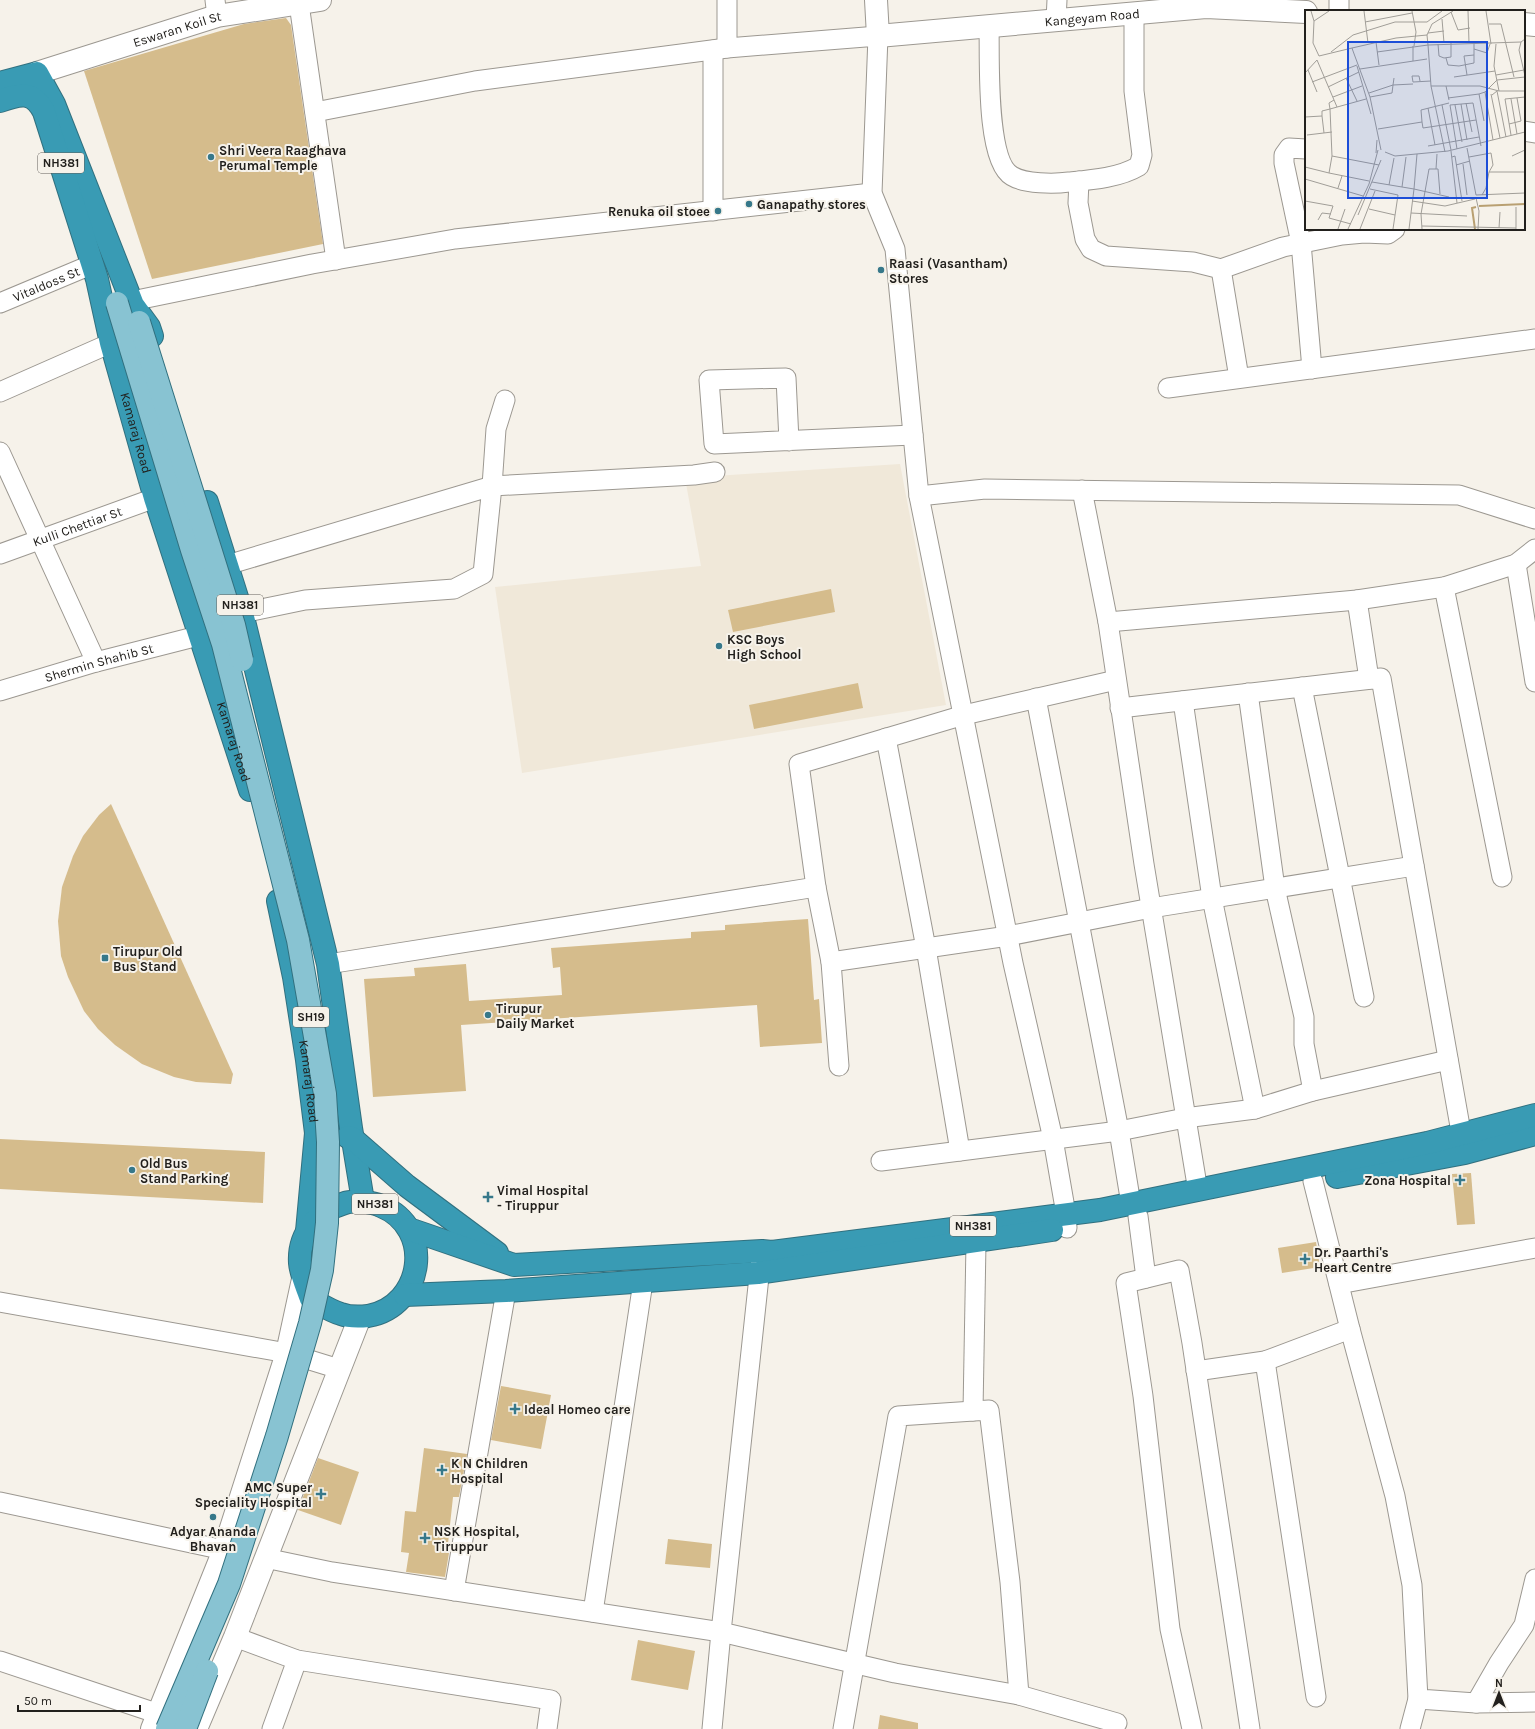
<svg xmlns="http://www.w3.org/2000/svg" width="1535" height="1729" font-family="Karla,sans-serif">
  <rect width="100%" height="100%" fill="#f6f2ea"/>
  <polygon fill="#f0e8d9" points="900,464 946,705 522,773 495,587 701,566 685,478"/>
  <g fill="#d5bc8c">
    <polygon points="286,18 291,25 323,244 152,279 84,71 244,24"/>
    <polygon points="831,589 835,612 733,632 728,610"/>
    <polygon points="858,683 863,708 754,729 749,705"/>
    <polygon points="111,804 233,1074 231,1084 196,1082 174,1077 142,1064 115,1045 98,1029 84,1011 68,977 61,956 58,921 62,887 73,856 83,836 99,815"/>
    <polygon points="808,919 814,1000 819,999 822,1043 760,1047 757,1005 461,1025 466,1091 373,1097 364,979 415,976 414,968 466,964 469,1001 562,995 560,967 553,968 551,948 691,938 691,932 725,930 725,925"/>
    <polygon points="0,1139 265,1152 263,1203 0,1189"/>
    <polygon points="1471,1173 1475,1224 1457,1225 1452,1174"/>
    <polygon points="1316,1242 1320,1267 1282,1273 1278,1248"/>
    <polygon points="501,1386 551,1395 541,1449 491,1440"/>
    <polygon points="424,1448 467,1454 459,1497 453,1497 447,1553 449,1553 445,1577 406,1572 409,1553 401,1552 405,1511 416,1512"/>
    <polygon points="318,1458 359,1472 341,1525 298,1510"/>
    <polygon points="668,1539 712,1544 710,1568 665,1564"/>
    <polygon points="638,1640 695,1651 688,1690 631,1680"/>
    <polygon points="880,1715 918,1723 918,1729 878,1729"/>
  </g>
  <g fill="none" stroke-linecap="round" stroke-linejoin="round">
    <g stroke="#9c9891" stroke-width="21">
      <g id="street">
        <polyline points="215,0 217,16"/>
        <polyline points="727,0 727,48"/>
        <polyline points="299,4 336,260"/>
        <polyline points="1339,11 1339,0"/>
        <polyline points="1056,20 1057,0"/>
        <path d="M989 26C990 55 985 161 1012 176 1025 184 1054 184 1069 182 1091 180 1119 178 1139 166L1142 155 1134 91V13"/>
        <polyline points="713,50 713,211"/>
        <polyline points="315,112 475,81 727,48 878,36 872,193 895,249 919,496 1013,963 1053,1139 1066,1214 1067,1228"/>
        <polyline points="1524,131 1535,133"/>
        <polyline points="1306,149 1289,148 1284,155 1284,163 1301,243 1312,369"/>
        <polyline points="1079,181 1078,203 1085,239 1091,249 1106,256 1193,262 1221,269 1283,247 1342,235 1364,233 1388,234 1395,229"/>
        <polyline points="1221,269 1239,378"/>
        <polyline points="132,301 312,264 455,239 872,193"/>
        <path id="s1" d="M0 303 93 264"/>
        <polyline points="1168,388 1535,339"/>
        <polyline points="0,392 111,343"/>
        <polyline points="505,400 496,429 492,486 694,475 715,472"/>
        <polyline points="789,441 786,378 709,380 714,444 913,435"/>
        <polyline points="0,452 96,662"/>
        <polyline points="1082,490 1108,622 1144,864 1198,1191"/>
        <polyline points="919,496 985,489 1459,495 1535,519"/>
        <path id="s2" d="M0 554 155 498"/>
        <polyline points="1516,564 1535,682"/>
        <polyline points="227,565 492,486 483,574 454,589 305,600 242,613"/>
        <polyline points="1444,587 1502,877"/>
        <polyline points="1357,600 1369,679"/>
        <polyline points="1108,622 1357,600 1444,587 1516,564 1535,549"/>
        <polyline points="1302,687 1364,997"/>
        <path id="s3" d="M0 691 96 662 198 636"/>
        <polyline points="1248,693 1275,888 1304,1017 1304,1044 1313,1091"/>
        <polyline points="1036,698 1119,1131 1131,1204"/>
        <polyline points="1183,701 1212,898 1255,1109"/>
        <polyline points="1120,708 1381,678 1464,1149"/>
        <polyline points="886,738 926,948 960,1151"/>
        <polyline points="816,887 831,962 1008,936 1151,908 1414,866"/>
        <polyline points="831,962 839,1066"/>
        <polyline points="328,964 816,887 799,764 964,715 1116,680"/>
        <polyline points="881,1161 1119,1131 1185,1118 1255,1109 1313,1091 1448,1060"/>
        <polyline points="1313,1181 1350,1329 1395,1496 1412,1585 1418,1699 1476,1703 1535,1702"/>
        <polyline points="1138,1216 1146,1278"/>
        <polyline points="761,1258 721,1632 895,1673 1019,1695 1117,1723"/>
        <polyline points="1339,1284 1535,1248"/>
        <polyline points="0,1302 287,1353 339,1369"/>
        <polyline points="1265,1361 1316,1697"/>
        <polyline points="1196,1371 1265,1361 1350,1329"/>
        <polyline points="973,1411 976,1243"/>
        <polyline points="0,1502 224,1550"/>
        <polyline points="265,1558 332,1572 721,1632 712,1729"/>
        <polyline points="454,1591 506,1291"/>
        <polyline points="593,1612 643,1282"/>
        <polyline points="235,1637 297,1660 551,1700 547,1729"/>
        <polyline points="0,1661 159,1714"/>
        <polyline points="1476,1703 1499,1663 1524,1625 1535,1579"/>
        <polyline points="272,1729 297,1660"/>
        <polyline points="843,1729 898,1416 989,1410 1010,1582 1019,1695"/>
        <polyline points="1192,1729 1170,1629 1143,1396 1126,1283 1179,1270 1192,1343 1250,1729"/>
        <polyline points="1410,1729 1418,1699"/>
      </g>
    </g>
    <g stroke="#9c9891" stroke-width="24">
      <g id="secondary">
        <path id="s4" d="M876 0 878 36 1206 7 1306 12"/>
        <polyline points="1524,24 1535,25"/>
        <path id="s5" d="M37 73 217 16 320 0"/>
        <polyline points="152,1729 224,1550 287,1353 303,1279"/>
        <polyline points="196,1729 235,1637 360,1317"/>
      </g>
    </g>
    <g stroke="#31707f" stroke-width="24">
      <g id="highway">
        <polyline points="0,83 37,73 54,104 133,305 149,327 152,336"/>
        <path id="s6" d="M0 101C20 94 33 90 44 112L97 279 111 343 155 498 250 790"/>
        <polyline points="207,502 242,613 328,964 351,1128 363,1201"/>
        <path id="s7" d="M278 901 294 977 307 1060 316 1133 307 1231"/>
        <polyline points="348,1137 352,1138 407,1186 497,1253"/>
        <polyline points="1337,1177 1465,1153 1535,1134"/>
        <path d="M363 1201C369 1203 376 1203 381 1206 435 1228 424 1306 368 1316 359 1317 349 1317 341 1314 330 1311 320 1304 311 1299 307 1287 301 1275 300 1263 298 1234 318 1211 345 1203 351 1201 357 1202 363 1201Z"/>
        <polyline points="409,1229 514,1265 762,1251 772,1252 1100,1210 1427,1143 1535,1115"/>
        <polyline points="405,1295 506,1291 758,1273 1052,1230"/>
      </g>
    </g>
    <use href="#street" stroke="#fff" stroke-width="19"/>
    <use href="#secondary" stroke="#fff" stroke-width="22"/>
    <use href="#highway" stroke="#399bb4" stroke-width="22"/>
    <g stroke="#31707f" stroke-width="24" stroke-linecap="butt">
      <g id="primary-bridge">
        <polyline points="117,303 192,550 223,644 298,940 325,1094 328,1142 327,1223 322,1270 310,1323 277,1436 229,1584 167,1729"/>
        <polyline points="139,322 234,625 242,660"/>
        <polyline points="185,1729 207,1671"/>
      </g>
    </g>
    <use href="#primary-bridge" stroke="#88c3d2" stroke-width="22"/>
  </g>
  <g fill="#36788a" stroke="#f6f2ea" stroke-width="1.5">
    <circle cx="211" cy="157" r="4"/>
    <circle cx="749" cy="204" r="4"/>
    <circle cx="718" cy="211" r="4"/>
    <circle cx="881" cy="270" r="4"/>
    <circle cx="719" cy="646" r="4"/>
    <rect x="101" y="954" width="8" height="8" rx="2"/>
    <circle cx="488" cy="1015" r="4"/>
    <circle cx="132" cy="1170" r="4"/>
    <path d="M1458 1174h4v4h4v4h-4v4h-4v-4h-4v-4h4z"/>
    <path d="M486 1191h4v4h4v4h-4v4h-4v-4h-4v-4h4z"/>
    <path d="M1303 1253h4v4h4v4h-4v4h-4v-4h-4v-4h4z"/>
    <path d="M513 1403h4v4h4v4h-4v4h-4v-4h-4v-4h4z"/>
    <path d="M440 1464h4v4h4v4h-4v4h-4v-4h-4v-4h4z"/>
    <path d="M319 1488h4v4h4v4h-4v4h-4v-4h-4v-4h4z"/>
    <circle cx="213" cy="1517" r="4"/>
    <path d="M423 1532h4v4h4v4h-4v4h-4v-4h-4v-4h4z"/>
  </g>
  <g text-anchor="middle" stroke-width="4" stroke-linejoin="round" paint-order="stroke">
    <g fill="#f6f2ea" stroke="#625f5a" stroke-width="1">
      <rect x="38" y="153" width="46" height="20" rx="3"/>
      <rect x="217" y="595" width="46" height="20" rx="3"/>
      <rect x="293" y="1007" width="36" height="20" rx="3"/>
      <rect x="352" y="1194" width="46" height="20" rx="3"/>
      <rect x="950" y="1216" width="46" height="20" rx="3"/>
    </g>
    <g font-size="12" font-weight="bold" fill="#22201d">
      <text x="61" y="167">NH381</text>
      <text x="240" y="609">NH381</text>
      <text x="311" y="1021">SH19</text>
      <text x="375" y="1208">NH381</text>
      <text x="973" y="1230">NH381</text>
    </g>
    <g font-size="13" fill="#22201d" stroke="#f6f2ea">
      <text dy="5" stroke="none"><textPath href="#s4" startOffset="251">Kangeyam Road</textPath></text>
      <text dy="5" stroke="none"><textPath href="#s5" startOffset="147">Eswaran Koil St</textPath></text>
      <text dy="5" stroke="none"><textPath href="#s1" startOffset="50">Vitaldoss St</textPath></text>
      <text dy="5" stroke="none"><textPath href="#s6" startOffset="386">Kamaraj Road</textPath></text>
      <text dy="5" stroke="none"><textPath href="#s2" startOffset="82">Kulli Chettiar St</textPath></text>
      <text dy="5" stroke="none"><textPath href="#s3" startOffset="103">Shermin Shahib St</textPath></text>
      <text dy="5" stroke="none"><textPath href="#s6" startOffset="710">Kamaraj Road</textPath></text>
      <text dy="5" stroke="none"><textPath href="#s7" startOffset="183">Kamaraj Road</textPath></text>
    </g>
    <g font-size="13" font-weight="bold" fill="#22201d" stroke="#f6f2ea" text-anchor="start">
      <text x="219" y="155">Shri Veera Raaghava<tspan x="219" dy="15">Perumal Temple</tspan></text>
      <text x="757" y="209">Ganapathy stores</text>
      <text x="710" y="216" text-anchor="end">Renuka oil stoee</text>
      <text x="889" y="268">Raasi (Vasantham)<tspan x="889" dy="15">Stores</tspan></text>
      <text x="727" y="644">KSC Boys<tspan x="727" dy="15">High School</tspan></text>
      <text x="113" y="956">Tirupur Old<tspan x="113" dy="15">Bus Stand</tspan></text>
      <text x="496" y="1013">Tirupur<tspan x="496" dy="15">Daily Market</tspan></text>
      <text x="140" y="1168">Old Bus<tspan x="140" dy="15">Stand Parking</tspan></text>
      <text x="1451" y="1185" text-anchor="end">Zona Hospital</text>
      <text x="497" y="1195">Vimal Hospital<tspan x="497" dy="15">- Tiruppur</tspan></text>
      <text x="1314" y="1257">Dr. Paarthi's<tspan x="1314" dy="15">Heart Centre</tspan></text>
      <text x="524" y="1414">Ideal Homeo care</text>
      <text x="451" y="1468">K N Children<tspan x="451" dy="15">Hospital</tspan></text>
      <text x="312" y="1492" text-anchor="end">AMC Super<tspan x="312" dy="15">Speciality Hospital</tspan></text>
      <text x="213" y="1536" text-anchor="middle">Adyar Ananda<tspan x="213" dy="15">Bhavan</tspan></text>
      <text x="434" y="1536">NSK Hospital,<tspan x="434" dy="15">Tiruppur</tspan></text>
    </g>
  </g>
  <g transform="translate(1305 10)">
    <rect width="220" height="220" fill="#f6f2ea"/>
    <path fill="none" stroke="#b9a072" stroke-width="2" d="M174 196 220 194M170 219 167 198 171 197"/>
    <path fill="none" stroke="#a19e98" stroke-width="1" d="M6 1 9 11 8 33 14 46 47 38 48 41 65 87 76 140M59 1 63 33M107 1 111 22 109 36M163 1 164 33M181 1 186 34M146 2 153 20 165 18M137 9 139 33M9 11 24 1M60 12 107 3M184 14H196L209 67M123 23 139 21M122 25 127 14 148 1M220 29 216 32 214 40 220 66M71 32 74 55M133 34 134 46 139 48 146 47V33M191 34 189 56 194 81M108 36V51M47 38 91 28 122 25 123 35 216 32M169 39 182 43 185 34M26 42 48 25 90 12H122L137 1M72 42 123 35 126 76 140 142M141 48 143 55 154 56 169 53V33M12 50 32 97M52 56 66 104M55 59 122 49M3 60 12 82M0 63 12 50M162 65 159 46 169 45M191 65 219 60M149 67 190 61M41 68 52 91M89 68 88 75 108 74M115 71 114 66H107L108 72 126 71M7 72 52 55M126 76H175L194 81H220M141 76 144 90M23 77 54 62M180 82 188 130M64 83 88 75 87 83 65 87M174 84 179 111M186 84 195 128M187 85 192 81 201 127M28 87 57 76M143 88 174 84 180 82 192 70 220 67M206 89 212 124M29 90 24 93 25 99 61 89M161 93 167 122M156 94 162 130M137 95 146 140M145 95 168 93 176 136M145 95 152 139M150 95 157 132M123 98 130 135M17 106V101L25 99 27 146 74 155M0 107 17 106 19 123M117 112 118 118 171 110M204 114 216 111 212 88M73 119 117 112 116 100 144 93M2 125 27 122M206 125 200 89 220 87M123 136 174 127M162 138 171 185 220 183M146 141 152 193M80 142 90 146 143 141 220 122M71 143 72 130M112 144 109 179 144 187M27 146 24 163 64 171M207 146 220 140M147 147 150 146 157 191M164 147 186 143 188 155 184 162M158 154 162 185M151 155 165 151M0 157 24 163M131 159 132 144M0 169 58 186M67 172 109 179 104 219M84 175 89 148M97 177 101 147M33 178 37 166M65 179 93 185 88 219M177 185 181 178 184 162H220M171 188 174 201 173 219M0 191 28 196 24 208 46 214M107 191 140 196 170 189M64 199 90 205M106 203 162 206M53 205 76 150M13 210 17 203 26 204M117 216 211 218M194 218 195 202M33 219 40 199M43 219 64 174 73 140M55 219 70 181M117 219 116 204 124 159H133L135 184M211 219V197"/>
    <path fill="#1d4ed8" fill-opacity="0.15" stroke="#1d4ed8" stroke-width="2" d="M43 32H182V188H43Z"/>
    <rect width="220" height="220" fill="none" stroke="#22201d" stroke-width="2"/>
  </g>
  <g transform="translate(1499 1693)" stroke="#f6f2ea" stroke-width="3" paint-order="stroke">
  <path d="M0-3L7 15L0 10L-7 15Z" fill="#22201d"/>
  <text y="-6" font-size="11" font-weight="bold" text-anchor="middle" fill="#22201d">N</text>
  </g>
  <path d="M18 1705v6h122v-6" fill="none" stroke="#22201d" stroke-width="2"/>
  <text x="24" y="1705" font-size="12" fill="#22201d" stroke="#f6f2ea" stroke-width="3" paint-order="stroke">50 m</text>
</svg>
